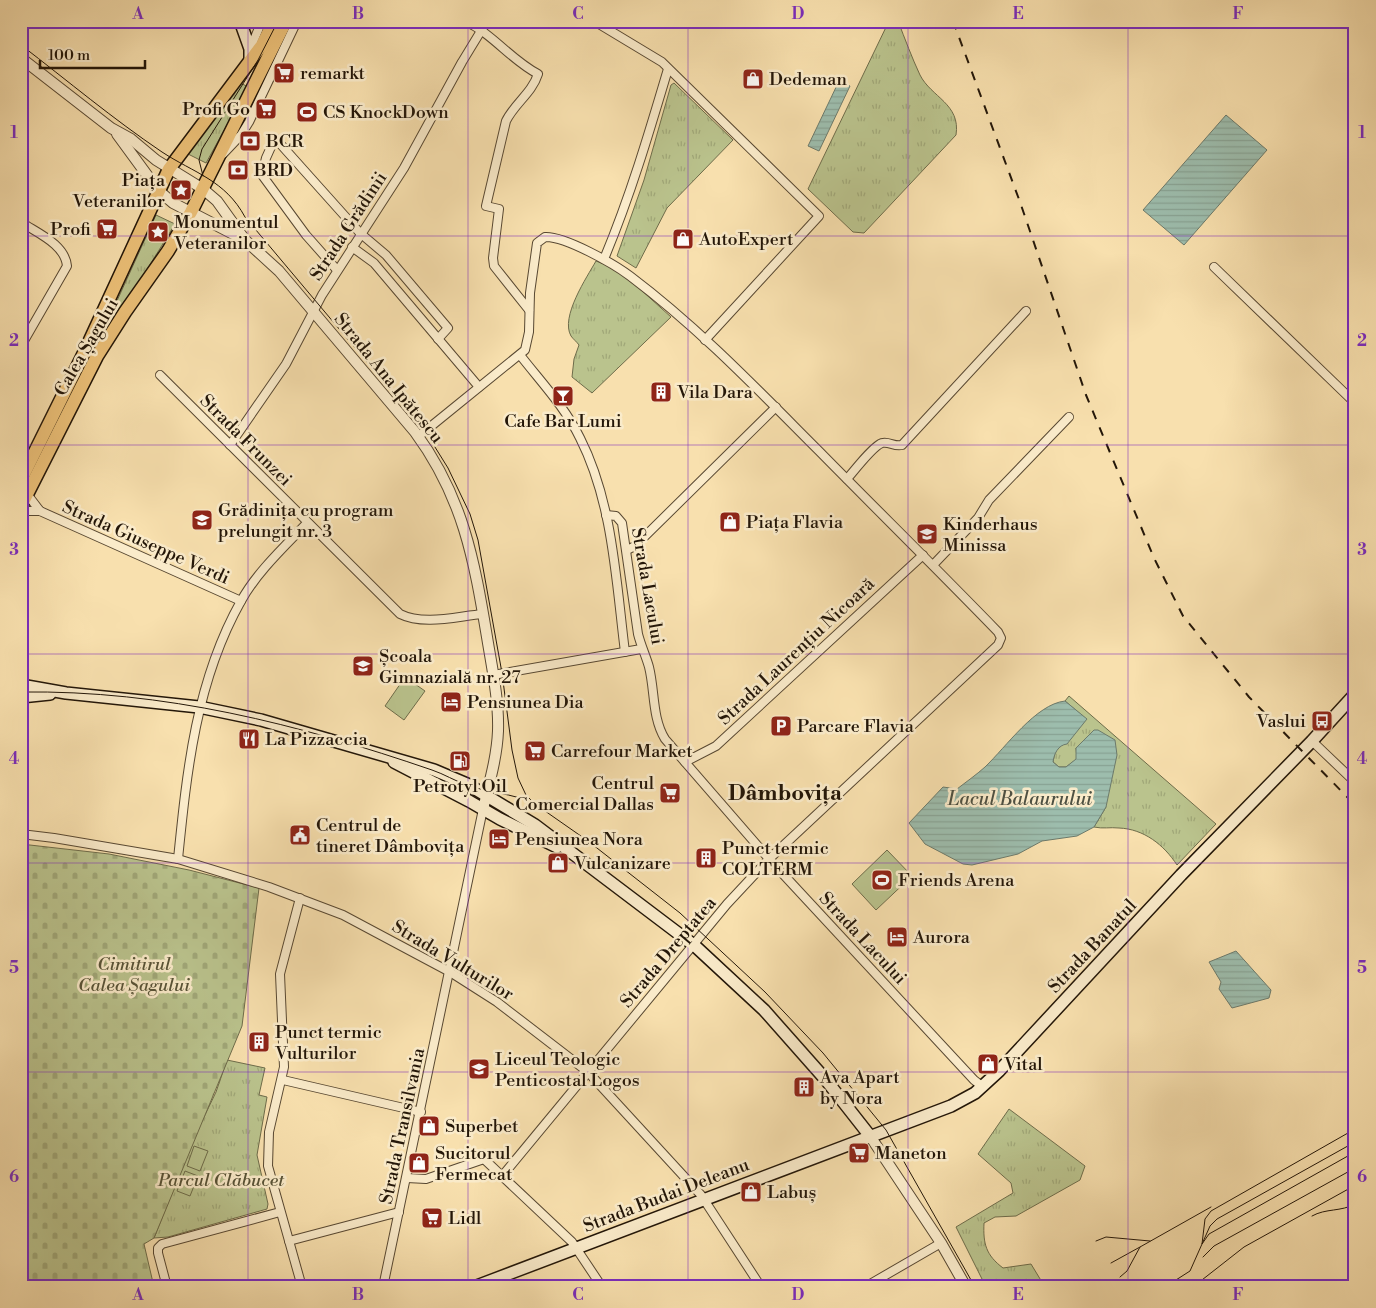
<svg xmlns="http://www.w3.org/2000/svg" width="1376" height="1308" font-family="'Libre Bodoni',serif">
  <defs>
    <pattern id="grass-tufts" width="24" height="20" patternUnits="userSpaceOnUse" patternTransform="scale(1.25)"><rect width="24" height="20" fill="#bac38d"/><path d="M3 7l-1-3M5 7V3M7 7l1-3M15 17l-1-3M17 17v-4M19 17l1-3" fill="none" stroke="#a0a778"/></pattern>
    <pattern id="cemetery-stones" width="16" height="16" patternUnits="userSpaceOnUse" patternTransform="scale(1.25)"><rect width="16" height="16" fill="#bac38d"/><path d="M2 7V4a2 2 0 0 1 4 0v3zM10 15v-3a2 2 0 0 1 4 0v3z" fill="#a0a778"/></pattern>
    <pattern id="garden-furrows" width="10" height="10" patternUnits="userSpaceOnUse" patternTransform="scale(1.25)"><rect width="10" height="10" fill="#bac38d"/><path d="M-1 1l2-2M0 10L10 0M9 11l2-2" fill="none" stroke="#a0a778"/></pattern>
    <pattern id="water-rules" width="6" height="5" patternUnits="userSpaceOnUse" patternTransform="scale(1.25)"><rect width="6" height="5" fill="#9dbdad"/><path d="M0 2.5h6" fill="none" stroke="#87a293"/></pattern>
  </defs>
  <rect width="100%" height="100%" fill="#f8e0ae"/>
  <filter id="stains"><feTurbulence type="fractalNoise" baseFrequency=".004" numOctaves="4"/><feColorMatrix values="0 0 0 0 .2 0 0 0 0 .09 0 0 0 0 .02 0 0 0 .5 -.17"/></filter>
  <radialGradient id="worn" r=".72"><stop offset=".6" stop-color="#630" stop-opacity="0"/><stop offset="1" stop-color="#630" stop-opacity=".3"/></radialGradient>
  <g fill="url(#grass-tufts)" stroke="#6e6c4a">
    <path d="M889 21H898C905 39 912 58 920 75 931 97 961 104 956 135L864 233 853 232 808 189Z"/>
    <polygon points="239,82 248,87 206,163 188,154"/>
    <polygon points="674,83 733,140 667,208 636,268 617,256 644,180 671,85"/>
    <polygon points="156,215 175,224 99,348 96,347"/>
    <path d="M596 261 619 270 671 317 592 393 572 377 574 359 579 345C577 342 573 339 571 336 560 317 587 277 596 261Z"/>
    <path d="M1069 696 1216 824 1177 865C1164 845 1144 829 1119 828 1110 827 1103 829 1094 827L1106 807 1076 748 1077 759 1066 767H1059L1053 762 1055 752 1086 719 1065 701Z"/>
    <polygon points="227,1060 265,1068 259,1095 267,1097 257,1155 268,1204 267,1209 168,1237 154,1238 193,1140 216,1092"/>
    <path d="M1009 1109 1085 1166 1080 1180 1016 1216 995 1217 984 1223C983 1244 986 1255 1003 1268L1031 1264 1045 1287H986L956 1227 1013 1193 1011 1183 978 1154Z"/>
  </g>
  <polygon fill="url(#cemetery-stones)" stroke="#6e6c4a" points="21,844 109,854 189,870 259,888 242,1026 154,1238 144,1244 154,1287 21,1287"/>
  <circle fill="url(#garden-furrows)" stroke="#6e6c4a" cx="180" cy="190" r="9"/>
  <g fill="#bac38d" stroke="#6e6c4a">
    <polygon points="405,677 425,691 404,720 385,706"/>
    <polygon points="887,850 912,876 876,910 852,884"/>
    <polygon points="194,1146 208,1151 200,1171 187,1166"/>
    <polygon points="185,1171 198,1176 190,1196 177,1191"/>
  </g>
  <g fill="url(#water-rules)" stroke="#6c7a6b">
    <polygon points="839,81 850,86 819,151 808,146"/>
    <polygon points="1226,115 1267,150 1184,245 1143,210"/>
    <path d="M1065 701 1087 719 1067 744C1058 745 1054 754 1053 762L1059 767H1066L1076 759V748L1094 730H1098L1115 740 1117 755 1106 807 1094 827 1077 836 1042 841 1018 854 972 865 963 864 925 844 909 823 943 787 957 789C966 782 976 775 985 767 1006 747 1036 704 1065 701Z"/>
    <polygon points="1236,951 1271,990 1269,998 1232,1008 1219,989 1221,982 1209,962"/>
  </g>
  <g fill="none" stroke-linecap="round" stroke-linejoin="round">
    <g stroke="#584832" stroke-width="10">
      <g id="minor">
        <path d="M465 21C493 34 511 60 538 74 532 93 515 103 506 121L486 206 499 209 493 258 494 266 529 310"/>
        <polyline points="594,21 662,62 819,216 705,340"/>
        <polyline points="250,49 262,21"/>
        <polyline points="1354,119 1355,119"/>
        <polyline points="223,154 241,135 249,122 297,21"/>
        <path d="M21 222C37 233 65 244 67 266L21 346"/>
        <polyline points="352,247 374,263 479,387"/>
        <path d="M604 259C630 197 649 133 668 69"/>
        <polyline points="1214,267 1355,403"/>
        <polyline points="337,270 306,235 262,175 266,158 275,138 360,233 386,255 448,328 438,339"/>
        <path d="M520 355C541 382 565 407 580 438 613 503 616 581 625 652"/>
        <path d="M160 375 400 614C424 626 458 616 483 614"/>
        <path d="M419 436 525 350 529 332 530 293 537 243 545 237C565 236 614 264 630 276 699 328 759 391 819 451 879 512 939 571 998 632L1001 638 998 645 769 859 727 904 503 1175"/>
        <polyline points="230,445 286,364 322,295 404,168 462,62 487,21"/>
        <path d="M847 479C854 471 873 446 882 443 889 441 894 447 902 445L1026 311"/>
        <polyline points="27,494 40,511"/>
        <polyline points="21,511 40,511 241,601"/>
        <path d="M606 515 616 516 622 523 638 634C641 646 646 656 649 667 655 691 652 718 665 739L769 859 974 1080 983 1087"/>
        <polyline points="627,550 635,546 776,407"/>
        <polyline points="933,565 978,518 989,500 1069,417"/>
        <polyline points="493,675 641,649"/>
        <polyline points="1312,741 1355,782"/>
        <polyline points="685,762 716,746 923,555"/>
        <polyline points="21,834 54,838 178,859 269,887 343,915 450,972 497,1002 588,1072 701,1195 761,1287"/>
        <path d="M178 859C187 770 196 681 241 601 257 572 284 547 307 523"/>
        <polyline points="300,898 280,974 284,1067 269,1132 268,1166 302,1287"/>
        <polyline points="283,1080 421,1112"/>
        <polyline points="407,1178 426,1179 484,1159 572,1242 602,1287"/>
        <polyline points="289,1241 399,1212"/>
        <polyline points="167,1287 158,1253 158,1248 162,1244 280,1212"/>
        <polyline points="383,1287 483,809"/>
        <polyline points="865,1287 941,1243"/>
      </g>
    </g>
    <g stroke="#584832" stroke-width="12">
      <g id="tertiary">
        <path d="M21 58 111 128 131 139 156 160 203 189 217 201 245 240 279 271 415 432C463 497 474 559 487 637 492 668 499 700 498 731 497 757 489 784 483 809"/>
        <polyline points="117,134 158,190 173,203 241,238"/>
        <polyline points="870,1136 941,1243 966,1287"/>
      </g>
    </g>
    <g stroke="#231608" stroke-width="14">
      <g id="secondary">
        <polyline points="240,21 250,49 250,61"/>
        <polyline points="21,685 66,693 199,707 261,720 434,770 467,784 535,825 695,946 764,1010 826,1080 870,1136"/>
        <polyline points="21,697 50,694"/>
        <polyline points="394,762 469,801 500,819 557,847"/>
        <polyline points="474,1287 951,1106 975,1093 999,1071 1181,875 1312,741 1355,694"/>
      </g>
    </g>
    <g stroke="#231608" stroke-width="15">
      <g id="primary">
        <polyline points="21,480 86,349 169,169 262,45 274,21"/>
        <polyline points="21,506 97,356 125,312 168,251 191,212 286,21"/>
      </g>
    </g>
    <use href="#minor" stroke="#faebca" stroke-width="8"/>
    <use href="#tertiary" stroke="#faebca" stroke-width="10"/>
    <use href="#secondary" stroke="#faebca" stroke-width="11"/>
    <use href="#primary" stroke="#ecc077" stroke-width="12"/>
    <g stroke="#231608" stroke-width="1">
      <path d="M21 45C68 81 113 119 162 152 194 173 225 180 245 217L425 431 448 468 470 514 478 540 502 673 512 750 518 778 526 795 535 804 588 841 680 913 765 992 823 1053 886 1130 975 1287"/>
      <polyline points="203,176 199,160 202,149 258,60 278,21"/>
      <path d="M21 692C164 690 298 724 432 770 444 774 455 781 467 785 488 793 512 793 533 803"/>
      <polyline points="1355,1129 1211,1211 1205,1219 1202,1244 1210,1226 1217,1219 1355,1142"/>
      <path d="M1312 1216C1326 1208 1341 1212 1355 1204"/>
      <polyline points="1096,1241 1106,1237 1150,1241"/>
      <polyline points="1203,1257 1214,1246 1355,1168"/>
      <polyline points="1111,1263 1140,1247"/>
      <polyline points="1120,1277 1127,1271 1140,1247 1211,1207"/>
      <polyline points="1165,1287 1190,1271 1202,1244 1209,1234 1355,1152"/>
      <polyline points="1193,1287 1244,1247 1352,1187"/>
      <polyline points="1354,1287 1355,1286"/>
    </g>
    <polyline stroke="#231608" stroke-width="2" stroke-dasharray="9 9" stroke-linecap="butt" points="953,21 1020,202 1086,395 1154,558 1183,616 1249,697 1355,805"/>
  </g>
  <path fill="none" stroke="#7b2cbf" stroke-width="1" stroke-opacity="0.55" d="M248 21V1287M468 21V1287M688 21V1287M908 21V1287M1128 21V1287M21 236H1355M21 445H1355M21 654H1355M21 863H1355M21 1072H1355"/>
  <defs>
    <g id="supermarket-square" transform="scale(1.125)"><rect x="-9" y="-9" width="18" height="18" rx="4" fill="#8f2418" stroke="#faebca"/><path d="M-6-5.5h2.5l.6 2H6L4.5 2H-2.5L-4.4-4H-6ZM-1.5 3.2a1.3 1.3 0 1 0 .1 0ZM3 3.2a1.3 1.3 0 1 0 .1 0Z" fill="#fff"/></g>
    <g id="shop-square" transform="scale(1.125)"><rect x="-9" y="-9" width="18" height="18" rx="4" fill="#8f2418" stroke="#faebca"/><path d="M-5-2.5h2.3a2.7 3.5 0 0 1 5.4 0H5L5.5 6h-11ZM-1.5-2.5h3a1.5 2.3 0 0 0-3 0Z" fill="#fff"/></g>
    <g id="stadium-square" transform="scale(1.125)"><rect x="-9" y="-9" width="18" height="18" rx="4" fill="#8f2418" stroke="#faebca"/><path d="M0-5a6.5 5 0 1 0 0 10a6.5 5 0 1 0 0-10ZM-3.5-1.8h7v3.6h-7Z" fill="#fff"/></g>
    <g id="bank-square" transform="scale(1.125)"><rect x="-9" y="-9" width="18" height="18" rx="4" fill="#8f2418" stroke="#faebca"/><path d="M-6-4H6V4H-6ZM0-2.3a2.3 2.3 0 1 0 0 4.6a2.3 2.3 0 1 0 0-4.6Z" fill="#fff"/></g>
    <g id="sight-square" transform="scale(1.125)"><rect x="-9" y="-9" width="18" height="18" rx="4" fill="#8f2418" stroke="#faebca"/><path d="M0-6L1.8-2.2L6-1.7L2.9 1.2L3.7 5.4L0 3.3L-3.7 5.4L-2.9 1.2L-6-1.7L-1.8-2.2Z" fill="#fff"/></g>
    <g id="building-square" transform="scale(1.125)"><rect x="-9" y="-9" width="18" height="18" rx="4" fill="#8f2418" stroke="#faebca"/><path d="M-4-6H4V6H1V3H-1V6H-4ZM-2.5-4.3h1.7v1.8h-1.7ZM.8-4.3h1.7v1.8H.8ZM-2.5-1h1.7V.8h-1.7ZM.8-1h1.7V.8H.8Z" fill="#fff"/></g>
    <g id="bar-square" transform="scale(1.125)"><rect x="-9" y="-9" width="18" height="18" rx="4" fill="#8f2418" stroke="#faebca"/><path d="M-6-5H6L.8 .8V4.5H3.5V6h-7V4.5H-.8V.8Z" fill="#fff"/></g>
    <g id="school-square" transform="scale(1.125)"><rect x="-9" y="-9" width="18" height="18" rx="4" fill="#8f2418" stroke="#faebca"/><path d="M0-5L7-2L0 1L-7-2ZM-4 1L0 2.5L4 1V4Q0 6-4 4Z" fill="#fff"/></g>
    <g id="hotel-square" transform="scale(1.125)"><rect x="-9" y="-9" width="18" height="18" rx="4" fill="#8f2418" stroke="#faebca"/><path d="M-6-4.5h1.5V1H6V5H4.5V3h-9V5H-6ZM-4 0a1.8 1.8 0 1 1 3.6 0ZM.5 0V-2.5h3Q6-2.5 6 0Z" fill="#fff"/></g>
    <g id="bus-square" transform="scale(1.125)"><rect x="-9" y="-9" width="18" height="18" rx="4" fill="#8f2418" stroke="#faebca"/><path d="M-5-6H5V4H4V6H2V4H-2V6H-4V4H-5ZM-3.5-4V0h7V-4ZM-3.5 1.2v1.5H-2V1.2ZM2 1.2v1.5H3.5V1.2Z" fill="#fff"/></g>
    <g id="parking-square" transform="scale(1.125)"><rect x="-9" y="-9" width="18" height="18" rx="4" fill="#8f2418" stroke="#faebca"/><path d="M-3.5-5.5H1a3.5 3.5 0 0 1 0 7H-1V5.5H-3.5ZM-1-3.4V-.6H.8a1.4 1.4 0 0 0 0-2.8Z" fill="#fff"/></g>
    <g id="restaurant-square" transform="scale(1.125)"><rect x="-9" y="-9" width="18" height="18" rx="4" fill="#8f2418" stroke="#faebca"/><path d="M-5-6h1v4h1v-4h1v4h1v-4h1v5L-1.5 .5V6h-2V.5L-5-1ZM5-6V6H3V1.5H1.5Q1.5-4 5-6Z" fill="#fff"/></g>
    <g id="fuel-square" transform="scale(1.125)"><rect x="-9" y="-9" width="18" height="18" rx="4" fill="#8f2418" stroke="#faebca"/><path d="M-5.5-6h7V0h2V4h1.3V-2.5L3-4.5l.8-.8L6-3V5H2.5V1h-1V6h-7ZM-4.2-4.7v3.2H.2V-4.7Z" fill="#fff"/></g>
    <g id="civic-square" transform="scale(1.125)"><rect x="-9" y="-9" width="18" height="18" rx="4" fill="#8f2418" stroke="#faebca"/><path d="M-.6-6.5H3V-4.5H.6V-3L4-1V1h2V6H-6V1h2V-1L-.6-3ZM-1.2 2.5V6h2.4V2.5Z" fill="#fff"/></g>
  </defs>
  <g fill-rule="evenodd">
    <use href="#supermarket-square" x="284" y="73"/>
    <use href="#shop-square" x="753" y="79"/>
    <use href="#supermarket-square" x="266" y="109"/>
    <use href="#stadium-square" x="307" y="112"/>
    <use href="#bank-square" x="250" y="141"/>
    <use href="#bank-square" x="238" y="170"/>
    <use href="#sight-square" x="181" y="190"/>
    <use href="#supermarket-square" x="107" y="229"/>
    <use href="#sight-square" x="158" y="232"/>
    <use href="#shop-square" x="683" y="239"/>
    <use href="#building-square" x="661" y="392"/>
    <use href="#bar-square" x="563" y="396"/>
    <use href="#school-square" x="202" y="520"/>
    <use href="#shop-square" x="730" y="522"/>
    <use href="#school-square" x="927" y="534"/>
    <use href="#school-square" x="363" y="666"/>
    <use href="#hotel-square" x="451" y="702"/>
    <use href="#bus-square" x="1322" y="721"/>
    <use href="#parking-square" x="781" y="726"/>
    <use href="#restaurant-square" x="249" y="739"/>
    <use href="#supermarket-square" x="535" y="751"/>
    <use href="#fuel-square" x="460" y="761"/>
    <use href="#supermarket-square" x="670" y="793"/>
    <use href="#civic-square" x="300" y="835"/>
    <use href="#hotel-square" x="499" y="839"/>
    <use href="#building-square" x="706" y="858"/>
    <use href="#shop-square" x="558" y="863"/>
    <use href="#stadium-square" x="882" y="880"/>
    <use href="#hotel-square" x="897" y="937"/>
    <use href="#building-square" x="259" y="1042"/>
    <use href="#shop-square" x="988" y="1064"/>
    <use href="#school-square" x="479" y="1069"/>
    <use href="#building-square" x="804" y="1087"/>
    <use href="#shop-square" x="429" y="1126"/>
    <use href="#supermarket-square" x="859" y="1153"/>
    <use href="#shop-square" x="419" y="1163"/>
    <use href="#shop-square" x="751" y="1192"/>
    <use href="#supermarket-square" x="432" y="1218"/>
  </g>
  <g text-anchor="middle" stroke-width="5" stroke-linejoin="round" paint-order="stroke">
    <g font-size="18" fill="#231608" stroke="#faebca" text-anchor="start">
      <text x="300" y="79">remarkt</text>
      <text x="769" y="85">Dedeman</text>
      <text x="250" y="115" text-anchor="end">Profi Go</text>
      <text x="323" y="118">CS KnockDown</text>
      <text x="266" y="147">BCR</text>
      <text x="254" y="176">BRD</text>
      <text x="165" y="186" text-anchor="end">Piața<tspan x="165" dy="21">Veteranilor</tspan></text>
      <text x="174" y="228">Monumentul<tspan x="174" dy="21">Veteranilor</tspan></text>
      <text x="91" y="235" text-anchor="end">Profi</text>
      <text x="699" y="245">AutoExpert</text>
      <text x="677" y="398">Vila Dara</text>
      <text x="563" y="427" text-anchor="middle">Cafe Bar Lumi</text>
      <text x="218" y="516">Grădinița cu program<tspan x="218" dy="21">prelungit nr. 3</tspan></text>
      <text x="746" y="528">Piața Flavia</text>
      <text x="943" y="530">Kinderhaus<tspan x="943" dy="21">Minissa</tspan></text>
      <text x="379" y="662">Școala<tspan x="379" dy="21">Gimnazială nr. 27</tspan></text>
      <text x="467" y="708">Pensiunea Dia</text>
      <text x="1306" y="727" text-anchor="end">Vaslui</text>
      <text x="797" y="732">Parcare Flavia</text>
      <text x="265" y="745">La Pizzaccia</text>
      <text x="551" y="757">Carrefour Market</text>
      <text x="654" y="789" text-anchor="end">Centrul<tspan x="654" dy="21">Comercial Dallas</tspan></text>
      <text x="460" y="792" text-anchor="middle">Petrotyl Oil</text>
      <text x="316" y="831">Centrul de<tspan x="316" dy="21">tineret Dâmbovița</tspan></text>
      <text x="515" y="845">Pensiunea Nora</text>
      <text x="722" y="854">Punct termic<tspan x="722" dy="21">COLTERM</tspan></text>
      <text x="574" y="869">Vulcanizare</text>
      <text x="898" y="886">Friends Arena</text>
      <text x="913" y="943">Aurora</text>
      <text x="275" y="1038">Punct termic<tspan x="275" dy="21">Vulturilor</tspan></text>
      <text x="495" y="1065">Liceul Teologic<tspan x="495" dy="21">Penticostal Logos</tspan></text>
      <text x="1004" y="1070">Vital</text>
      <text x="820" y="1083">Ava Apart<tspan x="820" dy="21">by Nora</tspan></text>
      <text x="445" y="1132">Superbet</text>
      <text x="435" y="1159">Sucitorul<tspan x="435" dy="21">Fermecat</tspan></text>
      <text x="875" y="1159">Maneton</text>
      <text x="767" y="1198">Labuș</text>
      <text x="448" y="1224">Lidl</text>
    </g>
    <g font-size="18" fill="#231608" stroke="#faebca">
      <text transform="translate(348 226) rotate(-57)" y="6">Strada Grădinii</text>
      <text transform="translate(86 347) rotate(-60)" y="6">Calea Șagului</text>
      <text transform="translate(389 378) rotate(51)" y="6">Strada Ana Ipătescu</text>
      <text transform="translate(246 440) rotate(45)" y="6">Strada Frunzei</text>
      <text transform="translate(146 542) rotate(24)" y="6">Strada Giuseppe Verdi</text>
      <text transform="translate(648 586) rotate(80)" y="6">Strada Lacului</text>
      <text transform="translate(796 651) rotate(-43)" y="6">Strada Laurențiu Nicoară</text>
      <text transform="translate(863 938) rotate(47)" y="6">Strada Lacului</text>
      <text transform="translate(1092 946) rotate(-47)" y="6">Strada Banatul</text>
      <text transform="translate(668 952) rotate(-50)" y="6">Strada Dreptatea</text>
      <text transform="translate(453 960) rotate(31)" y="6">Strada Vulturilor</text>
      <text transform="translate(402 1126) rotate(-78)" y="6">Strada Transilvania</text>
      <text transform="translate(666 1195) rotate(-21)" y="6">Strada Budai Deleanu</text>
    </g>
    <g font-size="18" font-style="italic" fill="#585337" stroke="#faebca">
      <text x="134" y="970">Cimitirul<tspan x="134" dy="21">Calea Șagului</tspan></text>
      <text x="221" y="1186">Parcul Clăbucet</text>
    </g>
    <g font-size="19" font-style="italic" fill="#4e5042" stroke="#faebca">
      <text x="1020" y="805">Lacul Balaurului</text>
    </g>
    <g font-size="22" font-weight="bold" fill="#231608" stroke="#faebca">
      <text x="785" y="800">Dâmbovița</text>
    </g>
  </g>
  <rect width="1376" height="1308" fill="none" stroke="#f8e0ae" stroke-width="55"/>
  <path d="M40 60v8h105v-8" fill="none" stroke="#231608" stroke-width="2.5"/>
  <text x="48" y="60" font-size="15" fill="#231608" stroke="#faebca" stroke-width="4" paint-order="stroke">100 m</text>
  <rect x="28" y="28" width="1320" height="1252" fill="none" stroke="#7b2cbf" stroke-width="2"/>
  <g font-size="16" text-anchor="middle" font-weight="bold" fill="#7b2cbf">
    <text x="138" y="19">A</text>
    <text x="358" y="19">B</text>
    <text x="578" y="19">C</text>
    <text x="798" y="19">D</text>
    <text x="1018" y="19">E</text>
    <text x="1238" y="19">F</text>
    <text x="14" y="138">1</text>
    <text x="1362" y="138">1</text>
    <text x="14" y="346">2</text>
    <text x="1362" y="346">2</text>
    <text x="14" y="555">3</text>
    <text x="1362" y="555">3</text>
    <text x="14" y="764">4</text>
    <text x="1362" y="764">4</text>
    <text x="14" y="973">5</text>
    <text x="1362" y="973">5</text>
    <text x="14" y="1182">6</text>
    <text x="1362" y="1182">6</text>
    <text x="138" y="1300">A</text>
    <text x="358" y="1300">B</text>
    <text x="578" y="1300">C</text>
    <text x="798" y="1300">D</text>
    <text x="1018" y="1300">E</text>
    <text x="1238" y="1300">F</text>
  </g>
  <rect width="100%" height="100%" filter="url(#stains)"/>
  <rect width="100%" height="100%" fill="url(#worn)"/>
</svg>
